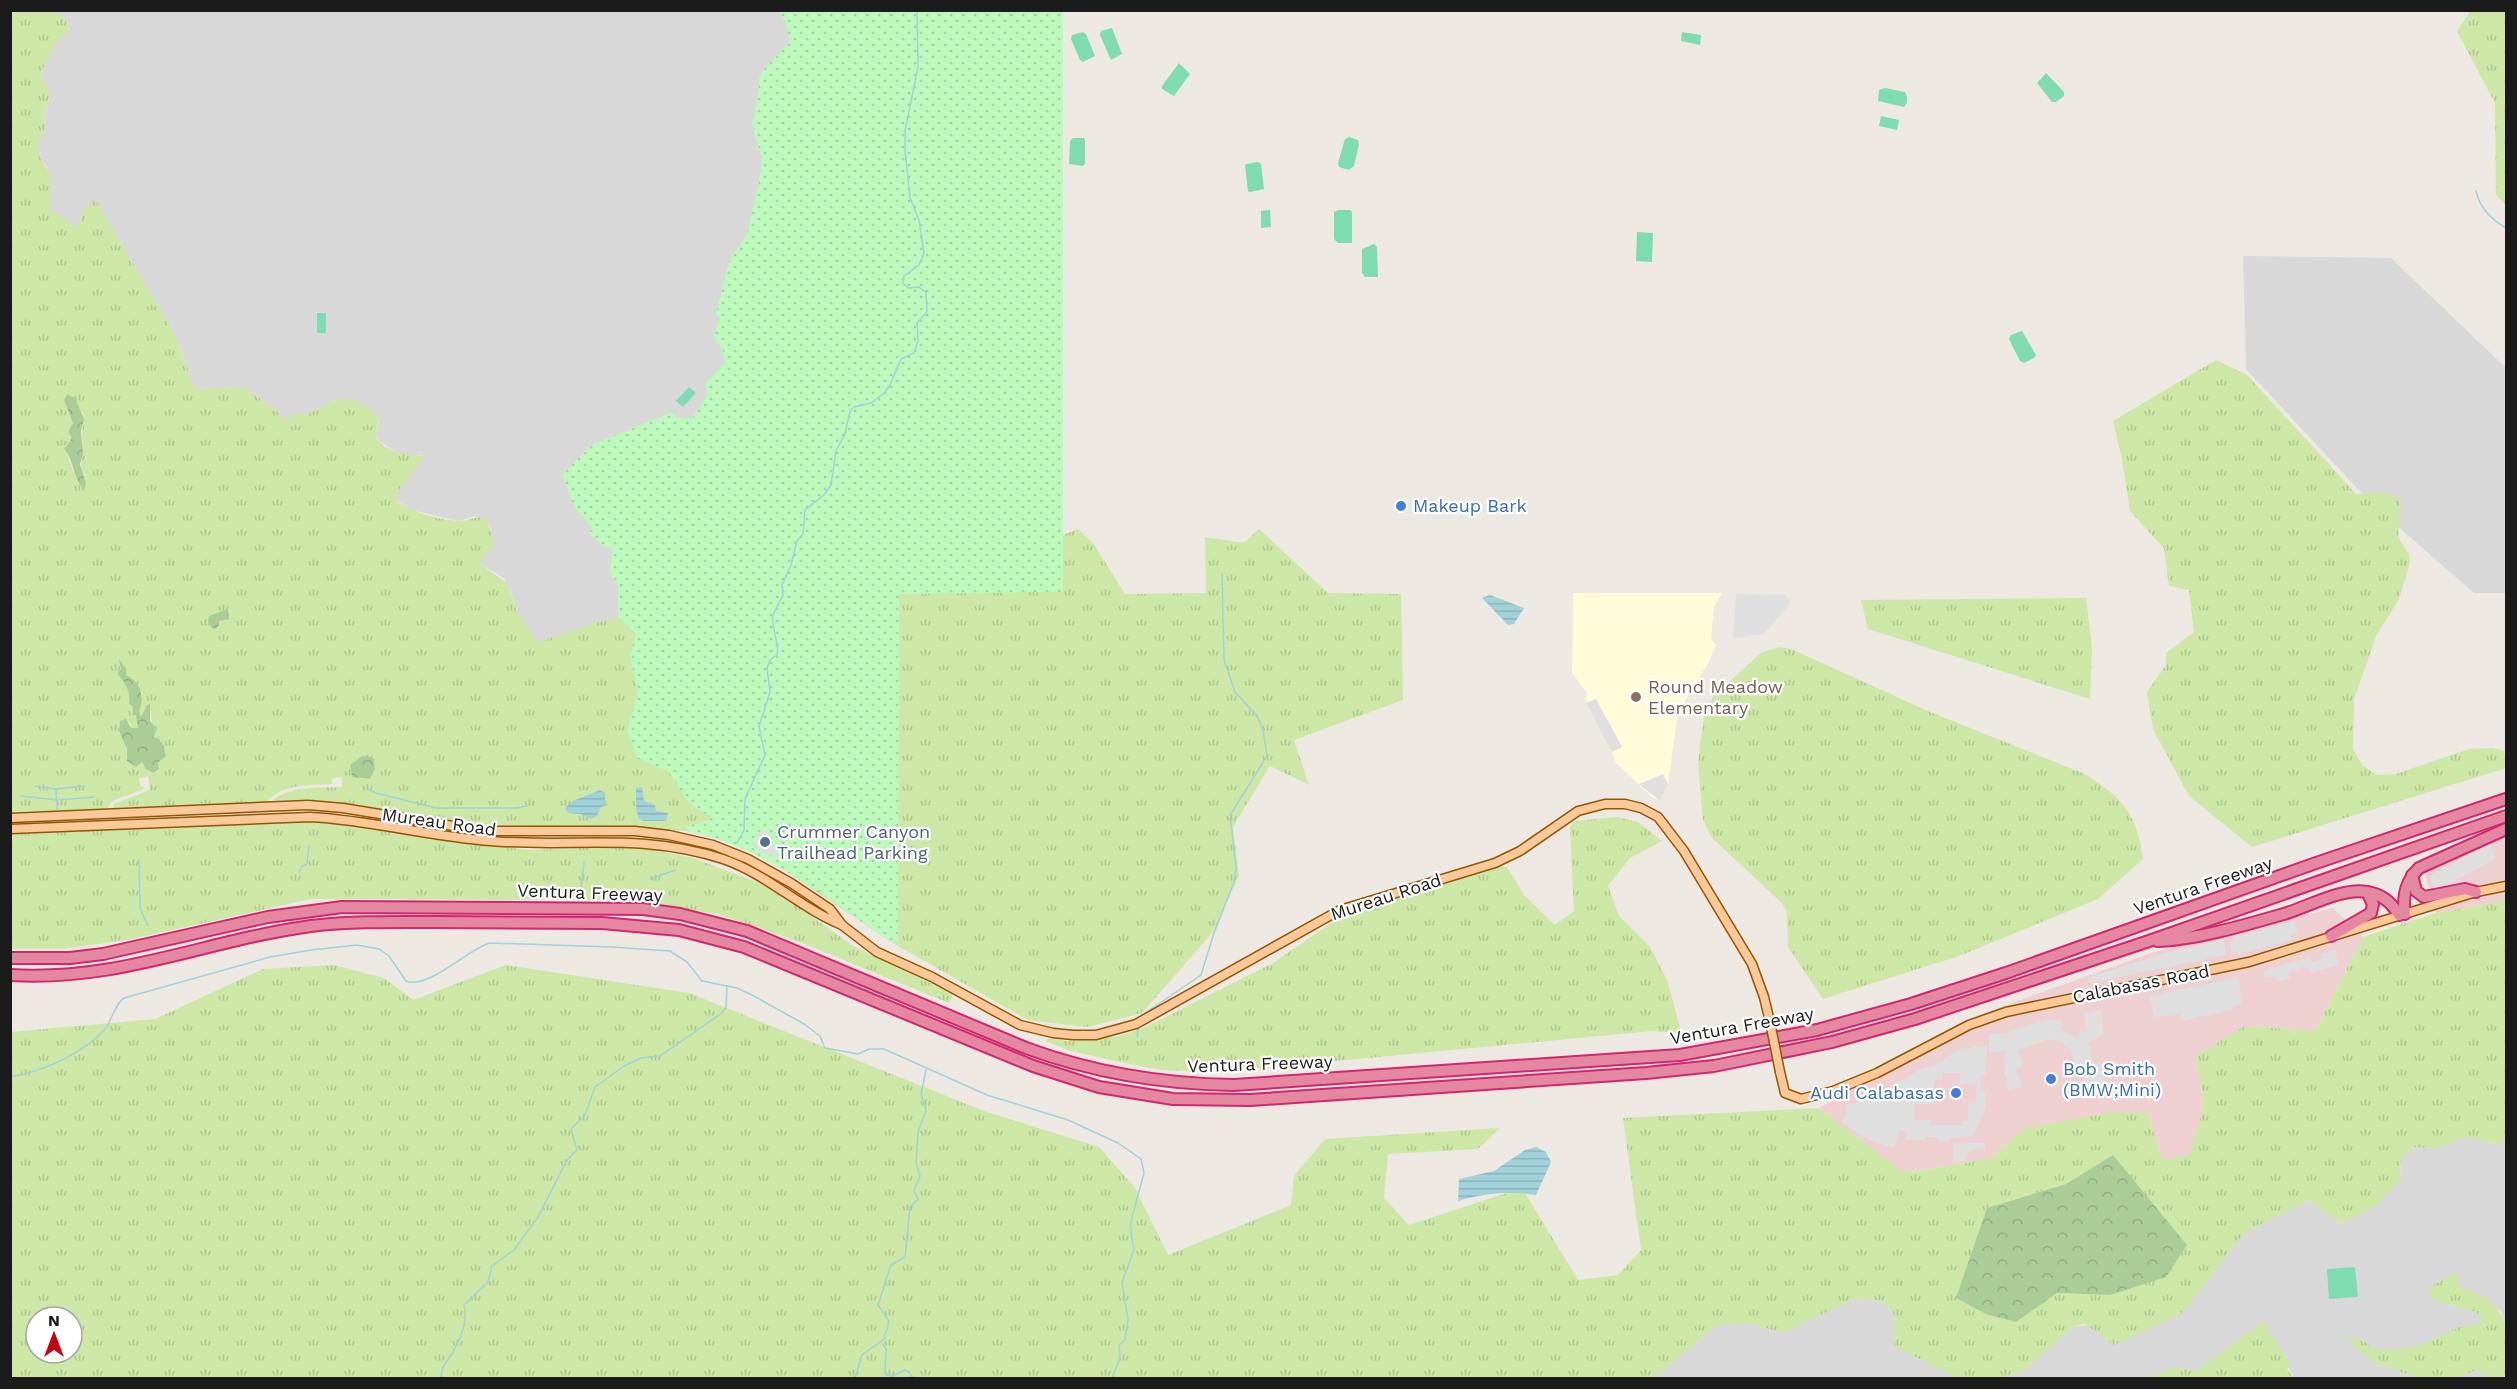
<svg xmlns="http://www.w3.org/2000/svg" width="2517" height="1389" font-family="'Work Sans',sans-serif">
  <defs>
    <pattern id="grass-tufts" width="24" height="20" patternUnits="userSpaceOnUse" patternTransform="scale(1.5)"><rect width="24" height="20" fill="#cce7a6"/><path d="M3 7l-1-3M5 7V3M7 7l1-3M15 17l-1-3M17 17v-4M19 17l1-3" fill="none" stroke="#afc68e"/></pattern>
    <pattern id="forest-crowns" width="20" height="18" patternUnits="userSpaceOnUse" patternTransform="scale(1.5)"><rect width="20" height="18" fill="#aacc96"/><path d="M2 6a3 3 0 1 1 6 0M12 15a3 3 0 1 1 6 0" fill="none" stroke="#92af81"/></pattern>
    <pattern id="park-dots" width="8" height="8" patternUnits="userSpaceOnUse" patternTransform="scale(1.5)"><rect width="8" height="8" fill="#bdf8bd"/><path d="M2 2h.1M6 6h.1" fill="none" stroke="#a2d4a2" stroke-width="1.8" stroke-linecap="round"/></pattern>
    <pattern id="water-rules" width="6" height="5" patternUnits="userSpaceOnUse" patternTransform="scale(1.5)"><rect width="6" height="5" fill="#a1d2da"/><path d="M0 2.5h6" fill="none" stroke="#8ab4ba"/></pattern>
  </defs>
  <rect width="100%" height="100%" fill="#ede8e1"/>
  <g fill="#d9d8d8">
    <polygon points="779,10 786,24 790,41 760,74 757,103 752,125 762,158 758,187 747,234 729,262 720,318 714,337 723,350 725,364 705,383 707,395 693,418 679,419 672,412 592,445 562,475 575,508 613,548 610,572 618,585 618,617 538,642 518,614 510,590 504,578 480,564 492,541 489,524 475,516 459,521 411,510 395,499 395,495 423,455 410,456 398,453 379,441 376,434 379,421 376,415 354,400 335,400 308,415 285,421 275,409 243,387 195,389 174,333 95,199 84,209 78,228 50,212 48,168 38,155 38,142 45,127 44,113 51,95 42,80 41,72 56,43 67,32 70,26 56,11"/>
    <polygon points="2243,256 2391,258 2506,368 2506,593 2474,593 2371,503 2246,369"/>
    <polygon points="2465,1137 2500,1145 2506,1138 2506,1330 2501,1311 2462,1289 2457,1282 2433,1300 2476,1312 2483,1322 2477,1370 2487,1378 2294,1378 2263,1321 2196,1371 2176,1368 2146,1378 2000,1378 2022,1372 2073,1327 2182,1313 2245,1232 2309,1200 2341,1224 2376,1206 2400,1180 2401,1158 2414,1147 2438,1148"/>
    <polygon points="1856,1298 1884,1301 1895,1316 1957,1377 1964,1378 1654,1378 1716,1326 1748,1323 1783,1333"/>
  </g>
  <g fill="#eed0d1">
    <polygon points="2506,834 2506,900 2436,913 2425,874"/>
    <polygon points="2333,908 2363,937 2315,1031 2245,1026 2195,1056 2204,1105 2190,1155 2163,1160 2147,1112 2026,1128 1989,1159 1903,1173 1819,1108 1976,1016 2151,953"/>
  </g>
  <polygon fill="#fefbd8" points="1573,593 1722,593 1714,607 1711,639 1716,645 1708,664 1690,691 1677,720 1668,784 1660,801 1652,797 1616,763 1608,742 1589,710 1585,699 1587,693 1572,673"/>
  <g fill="url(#grass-tufts)" fill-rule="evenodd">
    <polygon points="2471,10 2506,11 2506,205 2496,195 2495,103 2457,31"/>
    <path d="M10 11H56L70 26 67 32 56 43 41 72 42 80 51 94 44 113 45 127 38 142V155L51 174 50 212 58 214 78 228 84 209 95 199 174 333 195 389 243 387 275 409 285 421 296 412 305 416C326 406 341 390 364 405 370 409 375 413 378 419 379 424 375 433 377 438 384 453 412 456 425 456L395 495 397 501C413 513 439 520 460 521 471 521 476 514 487 520L495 547 488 551 480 564 507 583 518 614 538 642 618 616V585L610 572 613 548 604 547 589 533 592 527 575 508 562 475 592 445 672 412 679 419 693 418 707 395 705 383 725 364 723 350 714 337 720 318 716 313 729 262 747 234 758 187 762 158 752 125 757 103 760 74 790 41 786 24 779 11H1063V535L1078 529 1093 543 1125 594 1206 593 1205 537 1244 543 1259 529 1328 593 1401 594 1403 700 1294 740 1309 785 1270 766 1233 827 1239 876 1213 932 1142 1013 1087 1027 1028 1020 891 942 777 865 747 849 708 835 688 831 486 826 333 801 273 800C290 786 321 788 342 787V777L332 778V784C309 785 281 784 267 802L113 808 114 804 150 790 148 776 139 778 140 786H143L144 789 112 801 107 809 11 812ZM75 398 78 408 83 413 81 488C74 475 69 460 65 446L72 438 68 432 73 423 72 414ZM120 666 126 669V675L142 693 139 713 142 720 145 708 151 711 152 737 158 738 166 751 163 759 150 772 142 762 136 767 130 763 123 737 119 733V725L130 723 131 729H138L136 713 133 712V707L129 704C132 691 123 678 120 666ZM374 759 375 769 370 779 359 778 350 769V765L356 761Z"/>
    <polygon points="2216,360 2247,375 2356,494 2386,492 2398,499 2401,507 2398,537 2409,554 2410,562 2399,599 2376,636 2354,699 2353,749 2362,765 2377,775 2396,774 2469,749 2492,748 2504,751 2506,768 2252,847 2189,796 2153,729 2147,692 2166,665 2166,653 2194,632 2189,590 2169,586 2164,548 2130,511 2122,459 2113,421"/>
    <polygon points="2086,598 2092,649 2090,699 1868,629 1861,600"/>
    <path d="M1780 647 1791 649 1930 712 2085 774C2123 798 2137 814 2143 859L2098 899 1959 956 1823 999 1788 947 1787 912 1781 902 1712 838 1703 820 1698 762 1704 717 1713 697 1762 652Z"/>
    <polygon points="1617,817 1638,822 1662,841 1630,858 1608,886 1619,916 1650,947 1667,980 1681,1031 1677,1033 1652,1031 1221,1072 1163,1070 1134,1065 1071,1051 1045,1041 1049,1038 1068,1041 1093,1040 1119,1036 1148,1026 1273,963 1343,915 1502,866 1507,867 1524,895 1555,925 1574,911 1570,827 1574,821"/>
    <polygon points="315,822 528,850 633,846 693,858 759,883 785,897 853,946 953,994 949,1003 797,941 718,914 622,900 311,899 127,940 62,949 11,949 10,834"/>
    <path d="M2506 900V1138L2500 1145 2465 1137 2438 1148 2414 1147 2401 1158 2400 1180 2376 1206 2341 1224 2309 1200 2245 1232 2182 1313 2114 1345 2085 1324 2073 1327 2022 1372 2000 1378H1957L1894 1346 1895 1316 1884 1301 1856 1298 1783 1333 1748 1323 1716 1326 1654 1378H11V1032L155 1019 263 969 334 965 384 978 413 1000 506 965 689 993 984 1111 1099 1147 1135 1188 1168 1255 1291 1205 1294 1176 1325 1139 1500 1128 1478 1149 1388 1154 1384 1198 1409 1225 1522 1188 1578 1280 1618 1275 1641 1250 1623 1118 1819 1108 1904 1173 1989 1159 2026 1128 2113 1112H2147L2163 1160 2189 1155 2204 1105 2195 1056 2245 1026 2315 1031 2363 937 2436 913ZM2113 1156 2110 1295 2057 1293 1987 1208 2066 1184ZM36 1317H72V1353H36Z"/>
    <path d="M2455 1272 2460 1278 2457 1282 2462 1289C2469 1289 2474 1292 2480 1295 2514 1312 2507 1346 2506 1378H2487L2477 1370 2455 1378H2419L2377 1364 2363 1354 2344 1335 2364 1341 2373 1349 2399 1350 2420 1345 2459 1327 2483 1322 2476 1312 2433 1300 2429 1288Z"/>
    <polygon points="2263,1321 2291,1365 2287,1369 2294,1378 2146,1378 2176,1367 2196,1371"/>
  </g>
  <g fill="url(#forest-crowns)">
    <path d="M67 394 75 398 84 419 81 431 83 454 80 464 86 484 84 490C72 477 75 461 64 449L72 438 68 432 73 423 64 400Z"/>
    <polygon points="228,609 229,619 219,621 219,625 216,629 212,628 208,621 209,616"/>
    <path d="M119 659 126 669V675C141 683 145 696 139 712L141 717 147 705 150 704V721L157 729 153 737 158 738 164 746 166 756 158 763 159 769 153 773 146 769 142 762 136 767 127 761V749L119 731 120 721 126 719 131 728H138L136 715H133V707L129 704C131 692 125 681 117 674L121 669Z"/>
    <polygon points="368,756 374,759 375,769 370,779 352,777 350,765 361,757"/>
    <polygon points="2113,1155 2187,1245 2166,1277 2110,1295 2057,1293 2016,1322 1986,1314 1956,1298 1987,1208 2066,1184"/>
  </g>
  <path fill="url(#park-dots)" d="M779 11H1063V592L899 594 898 941 891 942C827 898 766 848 688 831L686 827 713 818 695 808 686 799 668 771 638 759 627 732 638 692 630 656 636 634 618 617V585L610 572 613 548 604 547 589 533 592 527 575 508 562 475 592 445 672 412 679 419 693 418 707 395 705 383 725 364 723 350 714 337 720 318 716 313 729 262 747 234 758 187 762 158 752 125 757 103 760 74 790 41 786 24Z"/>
  <g fill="#7fdcb0">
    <polygon points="1112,28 1122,54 1111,60 1100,35 1101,31"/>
    <polygon points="1083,32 1086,34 1095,56 1083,62 1080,60 1071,39 1072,35"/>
    <polygon points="1682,32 1701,35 1700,45 1681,41"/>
    <polygon points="1179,63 1190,74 1174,96 1162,89 1162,86"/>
    <polygon points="2046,73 2064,92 2064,96 2056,102 2052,102 2037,83"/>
    <path d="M1885 88 1905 92C1908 97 1908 103 1904 107L1878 101 1879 90Z"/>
    <polygon points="1881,116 1899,120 1897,130 1879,126"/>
    <polygon points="1349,137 1358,140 1359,144 1354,166 1349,170 1339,167 1338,163 1345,139"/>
    <polygon points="1073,138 1084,138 1085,140 1085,163 1083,166 1069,164 1070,141"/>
    <polygon points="1258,162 1261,164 1264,189 1250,192 1248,191 1245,166 1246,164"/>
    <polygon points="1270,210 1271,227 1261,228 1261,211"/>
    <polygon points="1338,210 1350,210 1352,212 1352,243 1338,243 1334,239 1334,212"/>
    <polygon points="1637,232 1653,233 1652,262 1636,261"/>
    <polygon points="1374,244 1377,247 1378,277 1365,277 1362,273 1362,249"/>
    <rect x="317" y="313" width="9" height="20"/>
    <polygon points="2022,331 2036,355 2034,358 2024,363 2020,361 2009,339 2011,335"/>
    <polygon points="689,387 696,393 683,407 676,401"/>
    <polygon points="2355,1267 2358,1297 2329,1299 2327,1269"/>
  </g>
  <g fill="#dfdfdf" fill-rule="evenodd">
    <polygon points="1736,594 1786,595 1790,604 1764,634 1733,638"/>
    <polygon points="1596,699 1622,747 1612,752 1586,703"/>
    <polygon points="1663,774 1668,784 1660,801 1639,784"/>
    <polygon points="761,829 770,832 777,858 753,848"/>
    <polygon points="2490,843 2495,859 2435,891 2430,876"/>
    <polygon points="2295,921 2297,933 2290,935 2291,940 2238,954 2238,952 2231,953 2230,942 2234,941 2233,936"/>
    <polygon points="2224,939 2226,955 2090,983 2088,978 2168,952"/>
    <polygon points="2335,950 2338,965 2311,973 2308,967 2288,972 2290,978 2277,982 2275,976 2265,978 2263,971 2310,957 2312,962 2323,959 2322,954"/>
    <polygon points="2234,978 2239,978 2241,1003 2233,1006 2232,1010 2182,1021 2181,1014 2154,1017 2150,996"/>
    <polygon points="2097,1010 2102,1012 2103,1035 2088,1043 2091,1049 2090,1056 2094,1064 2100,1063 2107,1087 2087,1093 2080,1071 2078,1071 2070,1049 2061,1042 2050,1039 2018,1050 2023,1066 2016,1069 2022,1087 2008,1091 2007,1078 2004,1076 2005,1051 1989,1052 1989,1034 2006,1034 2016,1028 2048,1020 2063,1021 2061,1030 2079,1039 2080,1031 2086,1029 2083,1013"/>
    <path d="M1973 1045 1987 1047 1985 1075H1980L1981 1091H1986L1985 1109 1974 1136 1949 1138V1141L1938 1140 1936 1137H1926L1925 1140H1906V1131H1899L1894 1148 1869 1140 1841 1122 1847 1113 1845 1105 1875 1098 1881 1090 1897 1091V1081L1903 1080 1923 1068 1934 1066 1960 1049 1973 1048ZM1942 1073H1960V1085L1976 1083V1103L1968 1104V1121H1962V1125H1931V1120H1914V1104H1934V1080H1942Z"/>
    <polygon points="1953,1143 1985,1143 1985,1150 1975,1149 1968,1152 1966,1161 1953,1161"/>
  </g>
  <g fill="url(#water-rules)">
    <polygon points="1490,595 1524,608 1514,624 1508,625 1482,598"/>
    <polygon points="642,787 644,801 655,805 656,811 668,813 666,821 643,821 639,819 636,808 636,788"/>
    <polygon points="600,790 605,793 605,802 608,805 601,807 597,816 591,819 581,814 568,813 565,808 573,801"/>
    <path d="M1536 1147 1546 1152 1551 1162 1536 1195C1508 1191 1485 1193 1458 1201L1459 1179 1494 1171 1525 1150Z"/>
  </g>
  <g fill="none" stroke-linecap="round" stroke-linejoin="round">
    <g stroke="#a1d2da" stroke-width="1.5">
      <path d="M2476 191C2479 207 2492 220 2506 228"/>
      <polyline points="35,786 56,789 84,786"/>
      <polyline points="366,788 376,793 436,808 517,808 527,806"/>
      <polyline points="56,789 57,809"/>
      <polyline points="21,796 57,800 94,797"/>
      <path d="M737 843 744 830 745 799 765 755 759 727 770 692 767 668 770 660 777 655C780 642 771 629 773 616 775 608 780 603 783 595L782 585 791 565 797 541 803 534 805 510 824 495 831 485 836 451 845 434 850 411 854 407 871 403 883 394 890 385 901 359 914 353 918 341 917 323 927 312 926 292 919 287 908 288 903 283 904 276 919 265 924 253 919 220 910 198 905 151V131L918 67 917 10"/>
      <polyline points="139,860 140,908 148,926"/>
      <polyline points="299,873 302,866 307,864 309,846"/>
      <polyline points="650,879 675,870"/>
      <polyline points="581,889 584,862"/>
      <polyline points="1138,1018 1201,975 1214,933 1234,882 1236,868 1230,815 1267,756 1263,730 1257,716 1235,692 1224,660 1222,574"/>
      <polyline points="1137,1037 1138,1026"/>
      <path d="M10 1077C42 1072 84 1053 105 1029 112 1020 116 1002 124 998L270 957 311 950 357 945 379 949 389 956 406 981C427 990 466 951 489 943L612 947 670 951 687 962 702 981 737 988 752 995 804 1024 820 1036 825 1048 858 1054 869 1049H884L987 1095 1068 1120 1118 1143 1141 1159 1144 1173 1130 1225 1134 1250 1122 1282 1128 1319 1125 1340 1119 1345 1120 1358 1112 1378"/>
      <polyline points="882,1343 886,1349 885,1374 892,1376 905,1370 909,1372 913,1378"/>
      <path d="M441 1378C441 1366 447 1362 453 1352 461 1337 468 1321 464 1305L488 1282 492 1266 514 1250 538 1217 567 1160 577 1150 571 1129 585 1115 595 1087 624 1066 641 1058 660 1056 722 1013 726 1007 727 986"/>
      <polyline points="855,1378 862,1355 884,1339 889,1321 878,1305 891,1265 905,1257 910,1207 918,1199 914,1191 920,1176 916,1163 918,1132 926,1110 921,1094 926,1070"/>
    </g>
    <g stroke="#915602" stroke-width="11">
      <g id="major">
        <polyline points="10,818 308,805 343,808 484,831 635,831 669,835 713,845 748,859 791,883 830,909 842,925 877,952 932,977 1020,1025 1053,1033 1073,1035 1096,1035 1136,1024 1340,910 1495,863 1520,851 1578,811 1605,804 1625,804 1641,808 1658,817 1684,851 1752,964 1764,997 1770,1022"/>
        <path d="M10 829 310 817C371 820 431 837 491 841 574 848 639 832 723 859 767 874 800 908 842 925"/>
        <polyline points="1780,1072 1785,1093 1801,1099 1833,1091 1877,1073 1969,1025 2006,1012 2249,962 2476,892 2506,886"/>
      </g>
    </g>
    <g stroke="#d3266f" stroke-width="14">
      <g id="highway">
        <polyline points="2412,875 2416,891 2424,897 2465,889 2476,892"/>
        <path d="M2405 914C2402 895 2406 881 2419 868L2506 829"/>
        <polyline points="2331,936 2371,913 2373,904 2367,892"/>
        <path d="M2157 941C2196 940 2249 924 2287 913 2309 906 2344 887 2367 892 2381 894 2392 903 2399 915"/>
        <path d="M10 958H70L103 954 268 917 342 907 643 909 680 914 747 931 1026 1048C1094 1073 1161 1084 1234 1085L1680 1055 1817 1030 1911 1004 2006 973 2316 863 2506 799"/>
        <path d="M10 975C119 982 207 940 311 926 353 921 396 922 438 922 493 922 548 923 602 923L679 930 744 947 1033 1066 1099 1087 1173 1099 1250 1100 1646 1073 1714 1066 1832 1042 1915 1019 2149 941 2506 816"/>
      </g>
    </g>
    <use href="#major" stroke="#fac899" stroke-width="8"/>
    <use href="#highway" stroke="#e488a1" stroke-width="10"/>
    <g stroke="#915602" stroke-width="11" stroke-linecap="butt">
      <polyline id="major-bridge" points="1770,1022 1780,1072"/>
    </g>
    <use href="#major-bridge" stroke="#fac899" stroke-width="8"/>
  </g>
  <g fill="#3f7fe0" stroke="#fff" stroke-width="2">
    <circle cx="1401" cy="506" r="6"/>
    <circle cx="2051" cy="1079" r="6"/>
    <circle cx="1956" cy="1093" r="6"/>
  </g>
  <circle fill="#8d6e63" stroke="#fff" stroke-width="2" cx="1636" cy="697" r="6"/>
  <circle fill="#5c6f8a" stroke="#fff" stroke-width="2" cx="765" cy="842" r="6"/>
  <g text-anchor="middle" stroke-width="4.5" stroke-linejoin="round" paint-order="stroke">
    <g font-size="18" fill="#366cbe" stroke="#fff" text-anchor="start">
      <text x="1413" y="512">Makeup Bark</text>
      <text x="2063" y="1075">Bob Smith<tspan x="2063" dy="21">(BMW;Mini)</tspan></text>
      <text x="1944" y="1099" text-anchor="end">Audi Calabasas</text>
    </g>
    <g font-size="18" fill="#785e54" stroke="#fff" text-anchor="start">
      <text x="1648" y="693">Round Meadow<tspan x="1648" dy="21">Elementary</tspan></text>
    </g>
    <g font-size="18" fill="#1b1b1b" stroke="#fff">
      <text transform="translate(439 822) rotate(8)" y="6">Mureau Road</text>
      <text transform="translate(2203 886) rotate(-19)" y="6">Ventura Freeway</text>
      <text transform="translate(590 893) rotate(2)" y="6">Ventura Freeway</text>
      <text transform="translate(1386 897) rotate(-18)" y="6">Mureau Road</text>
      <text transform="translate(2141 984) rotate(-11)" y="6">Calabasas Road</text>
      <text transform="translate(1742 1026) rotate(-10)" y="6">Ventura Freeway</text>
      <text transform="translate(1260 1064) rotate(-2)" y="6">Ventura Freeway</text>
    </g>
    <g font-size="18" fill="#4e5e75" stroke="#fff" text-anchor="start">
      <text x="777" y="838">Crummer Canyon<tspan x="777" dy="21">Trailhead Parking</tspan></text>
    </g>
  </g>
  <rect width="2517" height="1389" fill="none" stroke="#1b1b1b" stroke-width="24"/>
  <g transform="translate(54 1335)"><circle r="28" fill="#ffffff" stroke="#a4a4a4" stroke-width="1.5"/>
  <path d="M0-4.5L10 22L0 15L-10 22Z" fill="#c40313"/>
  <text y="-9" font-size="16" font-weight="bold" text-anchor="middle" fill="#1b1b1b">N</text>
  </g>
</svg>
